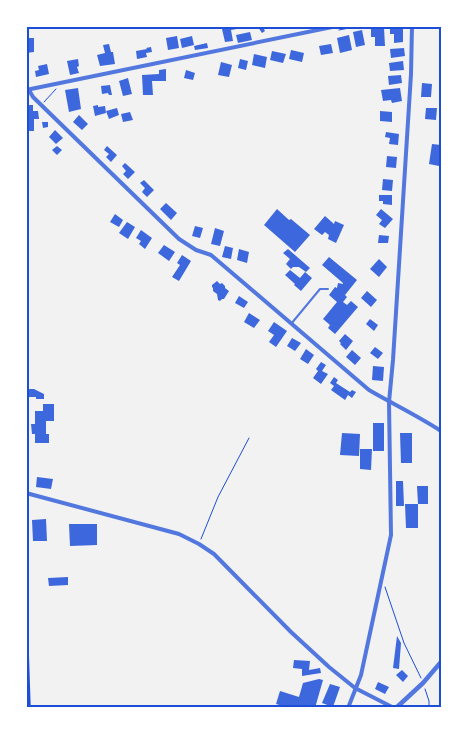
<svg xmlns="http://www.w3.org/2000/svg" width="467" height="734" font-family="Rubik,sans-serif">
  <rect width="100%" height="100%" fill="#f2f2f2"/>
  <g fill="#3d67dc">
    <polygon points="230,26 248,26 248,27 231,30 233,41 225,42 222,29 230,27"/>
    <polygon points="260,26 273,26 264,29 265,31 262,33 258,27"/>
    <polygon points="390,26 403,26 403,42 394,43 394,34 390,34"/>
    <polygon points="384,28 385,46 375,46 375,37 371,37 371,29"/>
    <polygon points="362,30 365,45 356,47 353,32"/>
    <polygon points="250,32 252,40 238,43 236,35"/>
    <polygon points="349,35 352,50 340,53 337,38"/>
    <polygon points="177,36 179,48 168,50 166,38"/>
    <polygon points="192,36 194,45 182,48 180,39"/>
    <polygon points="26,38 34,38 34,52 26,53 26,48 28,48 28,43 26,43"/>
    <polygon points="207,43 208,48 195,50 194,46"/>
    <polygon points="109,44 111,52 113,52 115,64 100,66 97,55 105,53 103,45"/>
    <polygon points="331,44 333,53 321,55 319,46"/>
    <polygon points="151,47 152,52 146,53 147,57 137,59 136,51 147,49 146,48"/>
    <polygon points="404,48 405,56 391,58 390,49"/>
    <polygon points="291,50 304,53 302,62 289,59"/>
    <polygon points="272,51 286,54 283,63 270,60"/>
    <polygon points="254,54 267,57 265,68 252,65"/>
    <polygon points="78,59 79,66 77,67 79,73 70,75 67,61"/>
    <polygon points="240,59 248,61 246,70 238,68"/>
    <polygon points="403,61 404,70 390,71 389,63"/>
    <polygon points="221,62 232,65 229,77 218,75"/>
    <polygon points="47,64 49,74 36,77 35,71 39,70 38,66"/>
    <polygon points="166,69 166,81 152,81 153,95 143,95 142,75 159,74 159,70"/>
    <polygon points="186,70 195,73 193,80 184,78"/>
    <polygon points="401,75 402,83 389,85 388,76"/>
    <polygon points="128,78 132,94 123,96 119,81"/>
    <polygon points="422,83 432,84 431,97 421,97"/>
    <polygon points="110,85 112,95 109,95 108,93 102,94 101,86"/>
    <polygon points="78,88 81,109 69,112 65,90"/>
    <polygon points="400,88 402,101 392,103 391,100 383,101 381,90"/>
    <polygon points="26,105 33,105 33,111 38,111 39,119 34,119 34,131 26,131"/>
    <polygon points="98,105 98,107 105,106 106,113 95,116 93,106"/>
    <polygon points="117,108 119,115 109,119 106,111"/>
    <polygon points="426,108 437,108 436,120 425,119"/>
    <polygon points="380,111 392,112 392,122 380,121"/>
    <polygon points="130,112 133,120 123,122 121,114"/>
    <polygon points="79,115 88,124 82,130 73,122"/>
    <polygon points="42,122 48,122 48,127 43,128"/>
    <polygon points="55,130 63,138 56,144 49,137"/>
    <polygon points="386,132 399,134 398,145 389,144 390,138 385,137"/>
    <polygon points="432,144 441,145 439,166 429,164"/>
    <polygon points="57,146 62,150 57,155 52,150"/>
    <polygon points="107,146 117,155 111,162 106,157 109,154 104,150"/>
    <polygon points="387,156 397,157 396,168 386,167"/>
    <polygon points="125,163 135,172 128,179 123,174 126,171 122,166"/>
    <polygon points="383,179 393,180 392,191 382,190"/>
    <polygon points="144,180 154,190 147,197 142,192 145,188 140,183"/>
    <polygon points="379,195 392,195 392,205 383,204 383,201 379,201"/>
    <polygon points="166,203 177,213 171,220 160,209"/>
    <polygon points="277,209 289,220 291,219 310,235 295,252 264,225"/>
    <polygon points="381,209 393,219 385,228 379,224 382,220 376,215"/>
    <polygon points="115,214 123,220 119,227 110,222"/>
    <polygon points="325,216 334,224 335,221 344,225 336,243 328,239 329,235 325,232 322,235 314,229"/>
    <polygon points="127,222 135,227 128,239 119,233"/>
    <polygon points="195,226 203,228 200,238 192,236"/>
    <polygon points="215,228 224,231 220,246 211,244"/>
    <polygon points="141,230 152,238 145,249 139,244 141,241 136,238"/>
    <polygon points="379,235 389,236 388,243 378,243"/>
    <polygon points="164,245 175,252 169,261 158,253"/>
    <polygon points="225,246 233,248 231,259 222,257"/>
    <polygon points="239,249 249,252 247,263 237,260"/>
    <polygon points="288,249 310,268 306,272 299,267 293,267 291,269 286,264 290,259 283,253"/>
    <polygon points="182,255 191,261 179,281 172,277 180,265 177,263"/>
    <polygon points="329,257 357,280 345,295 347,297 343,302 347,305 351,301 358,307 335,334 328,328 330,325 323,319 337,302 329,295 335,287 337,288 338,283 343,284 343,283 322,265"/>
    <polygon points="379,259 387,267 379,277 370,269"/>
    <polygon points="290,270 300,278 305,272 312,278 301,291 294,285 295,284 285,275"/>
    <polygon points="217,281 220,284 222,283 225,286 225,288 229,291 224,299 222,299 220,301 218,300 217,294 213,291 213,288 212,287 212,285"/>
    <polygon points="367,291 377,300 371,307 361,298"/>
    <polygon points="239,296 248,302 244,308 235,303"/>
    <polygon points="249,313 260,320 254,328 244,322"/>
    <polygon points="370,319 378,325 374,331 366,324"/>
    <polygon points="274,322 287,331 276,347 269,342 274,335 268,331"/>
    <polygon points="345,334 353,341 346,350 340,344 341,343 339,341"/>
    <polygon points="292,338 301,343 295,351 287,346"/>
    <polygon points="375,347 383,353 378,359 370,353"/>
    <polygon points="306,349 314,355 308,364 300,359"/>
    <polygon points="352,350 361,358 355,365 346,357"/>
    <polygon points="321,362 326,365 322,371 328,374 321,384 313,378 318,371 316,369"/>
    <polygon points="373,366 384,367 383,381 372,380"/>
    <polygon points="334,377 338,380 336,383 350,392 352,390 356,392 352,398 348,395 345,400 331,390 334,386 330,383"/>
    <polygon points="26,389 34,389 44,394 44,399 36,399 36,397 26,397"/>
    <polygon points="43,404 54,404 54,421 46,421 46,434 49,434 49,443 35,443 35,434 32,434 31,424 35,424 35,411 43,411"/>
    <rect x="373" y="423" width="11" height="28"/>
    <polygon points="342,433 360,434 359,456 340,455"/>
    <polygon points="400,433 412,433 412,463 401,463"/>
    <polygon points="360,449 372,449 371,470 360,469"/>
    <polygon points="37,477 53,479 51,489 36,487"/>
    <polygon points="396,481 403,481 404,506 396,506"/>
    <polygon points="417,486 428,486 428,504 418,504"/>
    <polygon points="405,504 418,504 418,528 406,528"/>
    <polygon points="46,519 47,541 33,541 32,520"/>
    <polygon points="69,524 97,524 97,545 70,546"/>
    <polygon points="68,577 68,585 49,586 48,578"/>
    <polygon points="397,636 401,643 399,669 393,668"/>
    <polygon points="294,660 310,661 309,670 320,668 321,673 302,676 302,669 293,668"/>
    <polygon points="402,670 408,676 403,682 396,675"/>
    <polygon points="319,679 323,680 315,708 290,708 276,704 280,691 299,697 303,683"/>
    <polygon points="378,682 389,687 385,694 375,689"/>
    <polygon points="330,684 340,687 333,707 322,703"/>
  </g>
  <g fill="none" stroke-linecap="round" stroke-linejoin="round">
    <g stroke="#1d4ed8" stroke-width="1">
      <polyline points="439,26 441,28"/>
      <polyline points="339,30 359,26"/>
      <polyline points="44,102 56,89"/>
      <polyline points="201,539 218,497 249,438"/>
      <polyline points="385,587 404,643 421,678"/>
      <polyline points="425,689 429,701 429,708"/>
    </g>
    <polyline stroke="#5277de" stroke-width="2" points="291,324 320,289 328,289"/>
    <g stroke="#5277de" stroke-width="4">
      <polyline points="26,90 337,26"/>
      <path d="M29 90 33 97 179 239 196 250 211 255 369 390C393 404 418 416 441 431"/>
      <polyline points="26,493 179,534 199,544 214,554 291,632 329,667 355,688 394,708"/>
      <polyline points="348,708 361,675 391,535 389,402 393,360 411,74 412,26"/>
    </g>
    <polyline stroke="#5277de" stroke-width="4.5" points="396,708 423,683 441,662"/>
    <polyline stroke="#1d4ed8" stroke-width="5.5" points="26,648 28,708"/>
  </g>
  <rect width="467" height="734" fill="none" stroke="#ffffff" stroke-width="55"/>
  <rect x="28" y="28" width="412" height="678" fill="none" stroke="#1d4ed8" stroke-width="2"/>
</svg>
